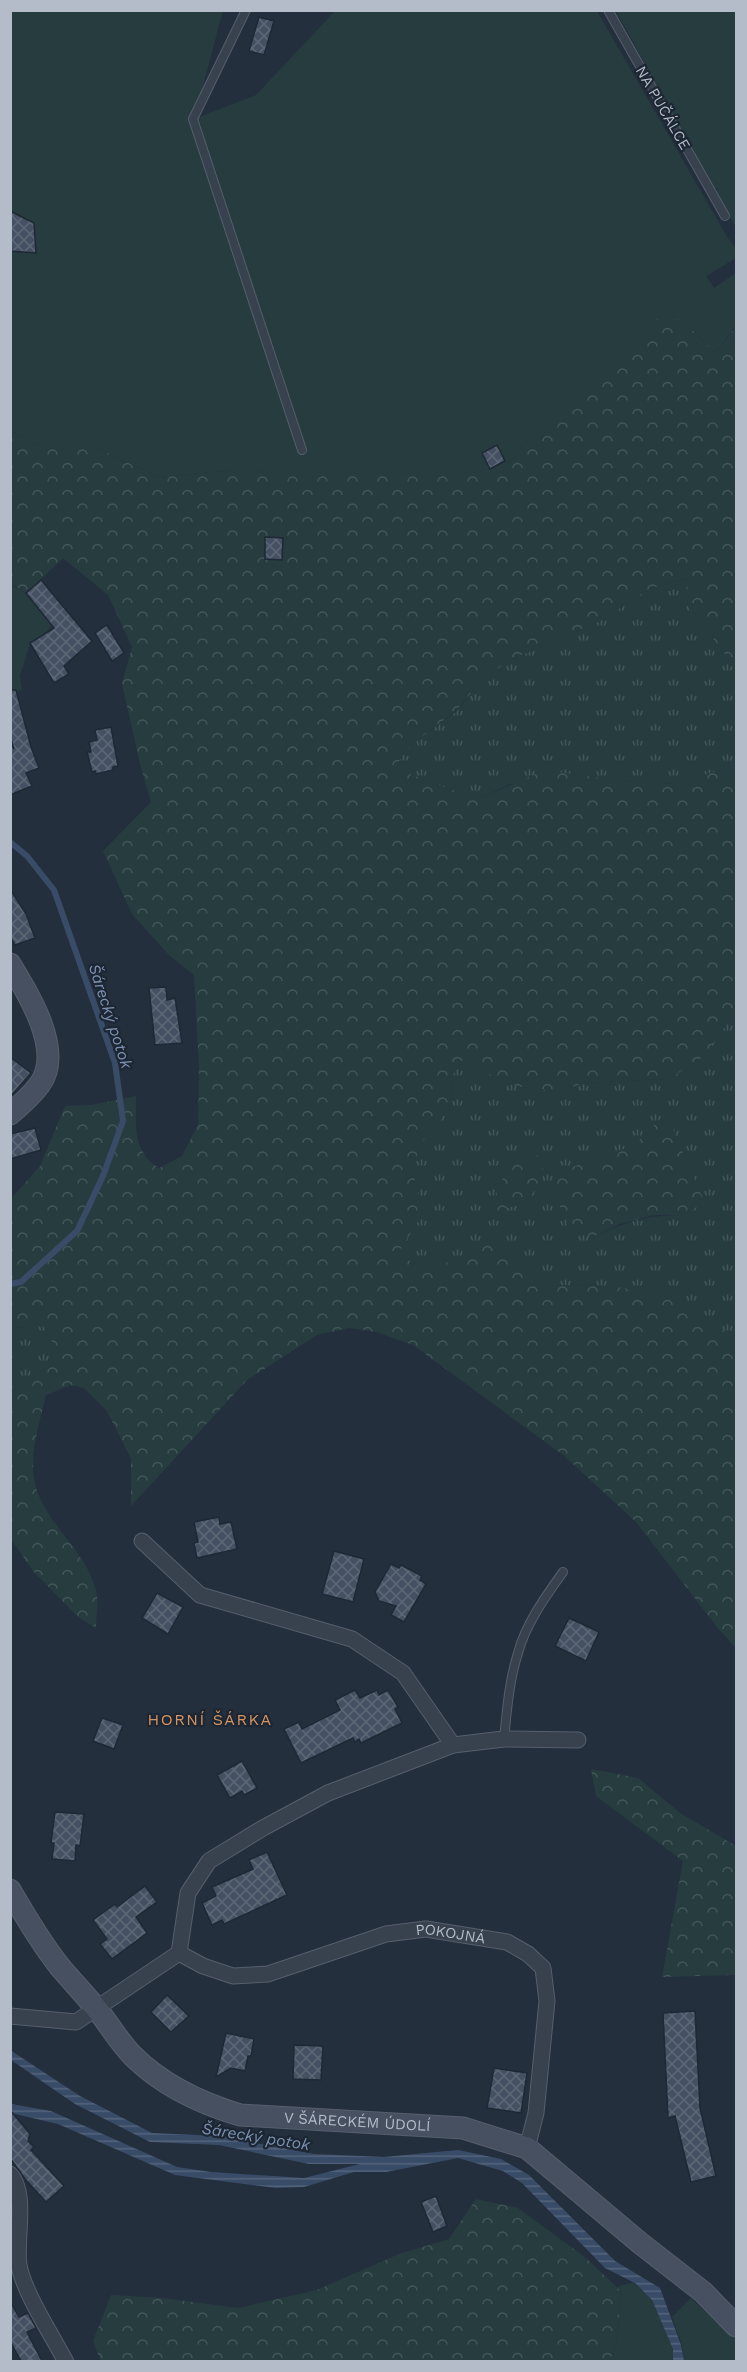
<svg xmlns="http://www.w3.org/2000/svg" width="747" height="2372" font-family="'Work Sans',sans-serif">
  <defs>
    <pattern id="grass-tufts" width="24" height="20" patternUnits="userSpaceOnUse" patternTransform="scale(1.5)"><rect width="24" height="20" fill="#263c3f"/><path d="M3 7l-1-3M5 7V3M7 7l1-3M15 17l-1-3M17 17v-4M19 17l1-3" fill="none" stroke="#435659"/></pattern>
    <pattern id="forest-crowns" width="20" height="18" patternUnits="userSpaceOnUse" patternTransform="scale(1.5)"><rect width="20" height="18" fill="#263c3f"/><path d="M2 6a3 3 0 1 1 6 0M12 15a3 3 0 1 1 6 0" fill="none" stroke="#435659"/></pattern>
    <pattern id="water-rules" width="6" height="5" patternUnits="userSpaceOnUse" patternTransform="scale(1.5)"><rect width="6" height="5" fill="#394c67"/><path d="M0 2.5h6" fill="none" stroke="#53647b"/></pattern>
    <pattern id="building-cross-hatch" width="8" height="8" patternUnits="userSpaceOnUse" patternTransform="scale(1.5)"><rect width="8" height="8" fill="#455162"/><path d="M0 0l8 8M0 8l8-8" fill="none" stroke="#5d6877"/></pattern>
  </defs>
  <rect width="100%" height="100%" fill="#242f3e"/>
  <g fill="url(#grass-tufts)" fill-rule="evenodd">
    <polygon points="687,578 687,604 727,657 736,673 736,761 730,767 676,784 622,781 510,784 483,797 449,789 393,768 411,745 457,711 480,682 508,661 602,620 647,590"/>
    <path d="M733 1015 736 1021V1339L659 1293 610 1286 543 1285 491 1238 464 1257 421 1270 398 1253 423 1213 413 1172 418 1146 449 1109 455 1061 460 1060 515 1086 560 1092 583 1083 669 1079 703 1057ZM634 1145 686 1215C646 1215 628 1221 591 1238L605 1157Z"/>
    <polygon points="43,1325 55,1347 45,1368 11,1393 11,1327 29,1328"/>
  </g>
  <g fill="url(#forest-crowns)">
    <path d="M666 309 696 333 715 353 736 327V673L727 657 687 604 686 578 647 590 602 620 508 661 480 682 457 710 411 745 394 768 449 789 483 797 545 770 622 781 676 784 730 767 736 761V1021L733 1015 703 1057 669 1079 583 1083 560 1092 515 1086 460 1060 455 1061 449 1109 419 1146 413 1172 423 1213 399 1252 421 1270 464 1257 491 1237 543 1285 610 1286 659 1293 734 1337 736 1339V1648L717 1627 636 1522 563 1455 413 1345 376 1332 349 1328 317 1335 247 1380 131 1506V1459L107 1411 84 1388 71 1385 46 1395C40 1421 30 1451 34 1478 40 1521 86 1548 96 1591 99 1601 96 1616 96 1628L77 1616 33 1571 11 1539V1393L45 1368 55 1347 43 1326 29 1328 11 1327 10 1200 40 1166 65 1106 92 1105 136 1096C136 1124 132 1152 159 1168L182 1156 198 1124 199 1066 194 975 169 955 132 914 103 851 151 802 140 764 122 684 132 647 108 595 63 558 26 593 11 584V431L45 448H97L159 477 234 470 504 472 521 448Z"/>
    <polygon points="666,1113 704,1201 686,1215 654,1215 620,1224 591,1238 571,1231 556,1198 556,1173 634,1145"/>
    <polygon points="542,1154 543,1179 526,1202 496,1212 497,1191 510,1164"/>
    <polygon points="591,1769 638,1778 680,1813 736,1846 736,1975 662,1977 683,1861 596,1796"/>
    <polygon points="476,2199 518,2208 586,2258 621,2291 617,2341 610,2361 101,2362 93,2341 111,2295 162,2298 238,2308 317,2290 399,2254 449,2239"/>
  </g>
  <g fill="#263c3f">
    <polygon points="10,11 223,11 194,119 256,95 335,11 597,11 726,235 736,249 736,258 706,276 714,288 736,273 736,326 715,353 696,333 666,310 521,448 505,472 363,474 234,470 159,477 97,448 45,448 11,431 10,252 36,253 34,223 11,211"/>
    <polygon points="616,11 736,11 736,227 718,198 717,188 714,188"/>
    <polygon points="10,584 26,593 52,625 45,634 30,644 20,676 22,690 11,692"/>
    <polygon points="633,2282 652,2300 673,2349 673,2361 610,2362 617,2341 621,2291 617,2287"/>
    <polygon points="691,2298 736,2340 736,2361 684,2361 682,2345 672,2317"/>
  </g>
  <polygon fill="url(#water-rules)" points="10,2050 80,2096 152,2133 219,2136 314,2154 384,2157 458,2150 501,2159 529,2175 615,2261 660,2288 681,2345 684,2361 673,2361 673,2349 652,2300 635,2283 605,2268 522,2183 503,2171 458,2158 386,2172 354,2172 304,2187 276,2188 175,2175 58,2124 11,2113 11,2104 51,2111 177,2167 211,2172 304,2178 360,2164 309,2164 219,2145 150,2142 75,2104 11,2060"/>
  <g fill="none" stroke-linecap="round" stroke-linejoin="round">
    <polyline stroke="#394c67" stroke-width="6" points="10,842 27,856 54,890 115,1063 123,1121 103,1176 77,1231 21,1282 10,1284"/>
  </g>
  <g fill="url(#building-cross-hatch)" stroke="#1f2835" stroke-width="1.5">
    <polygon points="259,17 274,21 264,55 249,51"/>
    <polygon points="10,211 34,223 36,253 10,251"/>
    <polygon points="497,445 505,461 490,469 482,453"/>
    <polygon points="265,537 283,538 282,560 265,559"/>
    <polygon points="41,580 92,641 64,666 69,674 54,683 30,643 54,628 26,593"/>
    <polygon points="107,625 124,653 112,661 95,633"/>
    <polygon points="10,690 16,690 31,747 39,768 26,773 32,786 10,795 10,742 14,749 10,736"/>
    <polygon points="111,727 118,766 113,767 113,770 96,774 95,771 92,772 87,752 91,752 89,742 97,740 95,730"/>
    <polygon points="10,889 26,914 35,938 15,945 10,937"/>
    <polygon points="166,987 167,1000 175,998 182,1043 155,1045 149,988"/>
    <polygon points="10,1057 31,1073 10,1097"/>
    <polygon points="35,1128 41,1150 10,1159 10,1134"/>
    <polygon points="219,1517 220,1524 231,1522 237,1549 197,1558 194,1543 198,1542 194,1522"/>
    <polygon points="334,1551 364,1559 353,1602 322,1594"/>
    <polygon points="391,1564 399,1568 401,1565 422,1576 420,1580 426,1584 404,1622 391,1615 396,1606 379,1601 375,1592"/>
    <polygon points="157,1593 183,1607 168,1634 142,1618"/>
    <polygon points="569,1618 599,1632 586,1661 555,1646"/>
    <polygon points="355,1690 360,1698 377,1690 379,1695 388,1690 398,1707 395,1709 402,1723 361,1743 359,1739 355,1742 353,1738 301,1763 284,1729 299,1722 302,1729 340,1710 335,1700"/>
    <polygon points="102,1718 123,1725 114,1749 93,1741"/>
    <polygon points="242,1761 257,1788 244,1795 242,1791 230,1798 217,1775"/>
    <polygon points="55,1812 84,1814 80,1846 76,1845 75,1861 52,1859 54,1843 51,1843"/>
    <polygon points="267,1852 287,1895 224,1924 222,1920 212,1925 202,1903 216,1896 212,1887 253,1869 249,1860"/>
    <polygon points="145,1886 157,1902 136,1917 147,1933 112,1959 100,1944 107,1939 93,1920 115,1904 117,1907"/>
    <polygon points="167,1995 189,2016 171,2032 151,2012"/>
    <polygon points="695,2011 700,2108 716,2176 691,2182 675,2116 668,2118 663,2013"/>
    <polygon points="226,2033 254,2039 251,2056 248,2056 245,2071 231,2068 216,2077"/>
    <polygon points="294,2045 323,2046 321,2080 293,2079"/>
    <polygon points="494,2068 527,2073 521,2113 487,2108"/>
    <polygon points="10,2110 30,2134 28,2141 34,2147 31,2150 64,2186 46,2202 25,2179 10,2158"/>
    <polygon points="436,2196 447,2226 433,2232 421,2202"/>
    <polygon points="10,2301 19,2317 28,2313 36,2328 27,2332 42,2361 21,2361 10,2341"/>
  </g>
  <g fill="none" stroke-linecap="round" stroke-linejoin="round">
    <g stroke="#565f6c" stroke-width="10">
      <g id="lane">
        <polyline points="246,10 193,119 302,450"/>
        <polyline points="608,10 725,216"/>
        <path d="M504 1739C507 1710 509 1681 518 1653 526 1623 546 1596 563 1572"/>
      </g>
    </g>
    <g stroke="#565f6c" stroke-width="17">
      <g id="street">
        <polyline points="142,1541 200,1595 352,1639 403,1673 453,1745"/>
        <polyline points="179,1953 188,1893 209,1861 263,1828 328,1793 453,1745 504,1739 578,1740"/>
        <path id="s1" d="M10 2016 76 2022 179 1953 203 1966 233 1976 268 1974 386 1934 426 1929 507 1942 528 1954 543 1968 547 2001 536 2113 527 2148"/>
        <path d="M10 2174C28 2193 15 2241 19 2265 23 2291 53 2337 66 2362"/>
      </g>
    </g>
    <g stroke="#565f6c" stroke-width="23">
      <g id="secondary">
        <path d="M10 964C28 993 64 1051 40 1084 32 1095 21 1105 10 1114"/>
        <path id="s2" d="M10 1890C25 1916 41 1943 60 1967 72 1981 84 1994 96 2008 109 2024 119 2042 133 2056 163 2086 200 2103 240 2115L463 2128 527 2148 640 2243 703 2292 736 2326"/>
      </g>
    </g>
    <use href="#lane" stroke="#38414e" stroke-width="8"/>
    <use href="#street" stroke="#38414e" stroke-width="15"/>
    <use href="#secondary" stroke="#465061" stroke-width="21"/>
  </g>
  <g text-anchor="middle" stroke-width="4.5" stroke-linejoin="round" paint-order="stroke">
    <g font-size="15" fill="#b4bcc9" stroke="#1d2633">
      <text transform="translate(663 108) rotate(60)" y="5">NA PUČÁLCE</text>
      <text dy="5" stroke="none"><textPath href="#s1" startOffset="474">POKOJNÁ</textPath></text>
      <text dy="5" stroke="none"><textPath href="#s2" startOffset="448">V ŠÁRECKÉM ÚDOLÍ</textPath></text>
    </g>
    <g font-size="16" font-style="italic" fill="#7c92b1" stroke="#1d2633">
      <text transform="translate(111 1016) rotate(72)" y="6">Šárecký potok</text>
      <text transform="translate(256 2136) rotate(9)" y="6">Šárecký potok</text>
    </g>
    <g font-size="16" letter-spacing="1.5" fill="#d59563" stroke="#1d2633">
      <text x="210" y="1725">HORNÍ ŠÁRKA</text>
    </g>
  </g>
  <rect width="747" height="2372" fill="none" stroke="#b4bcc9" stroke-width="24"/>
</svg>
